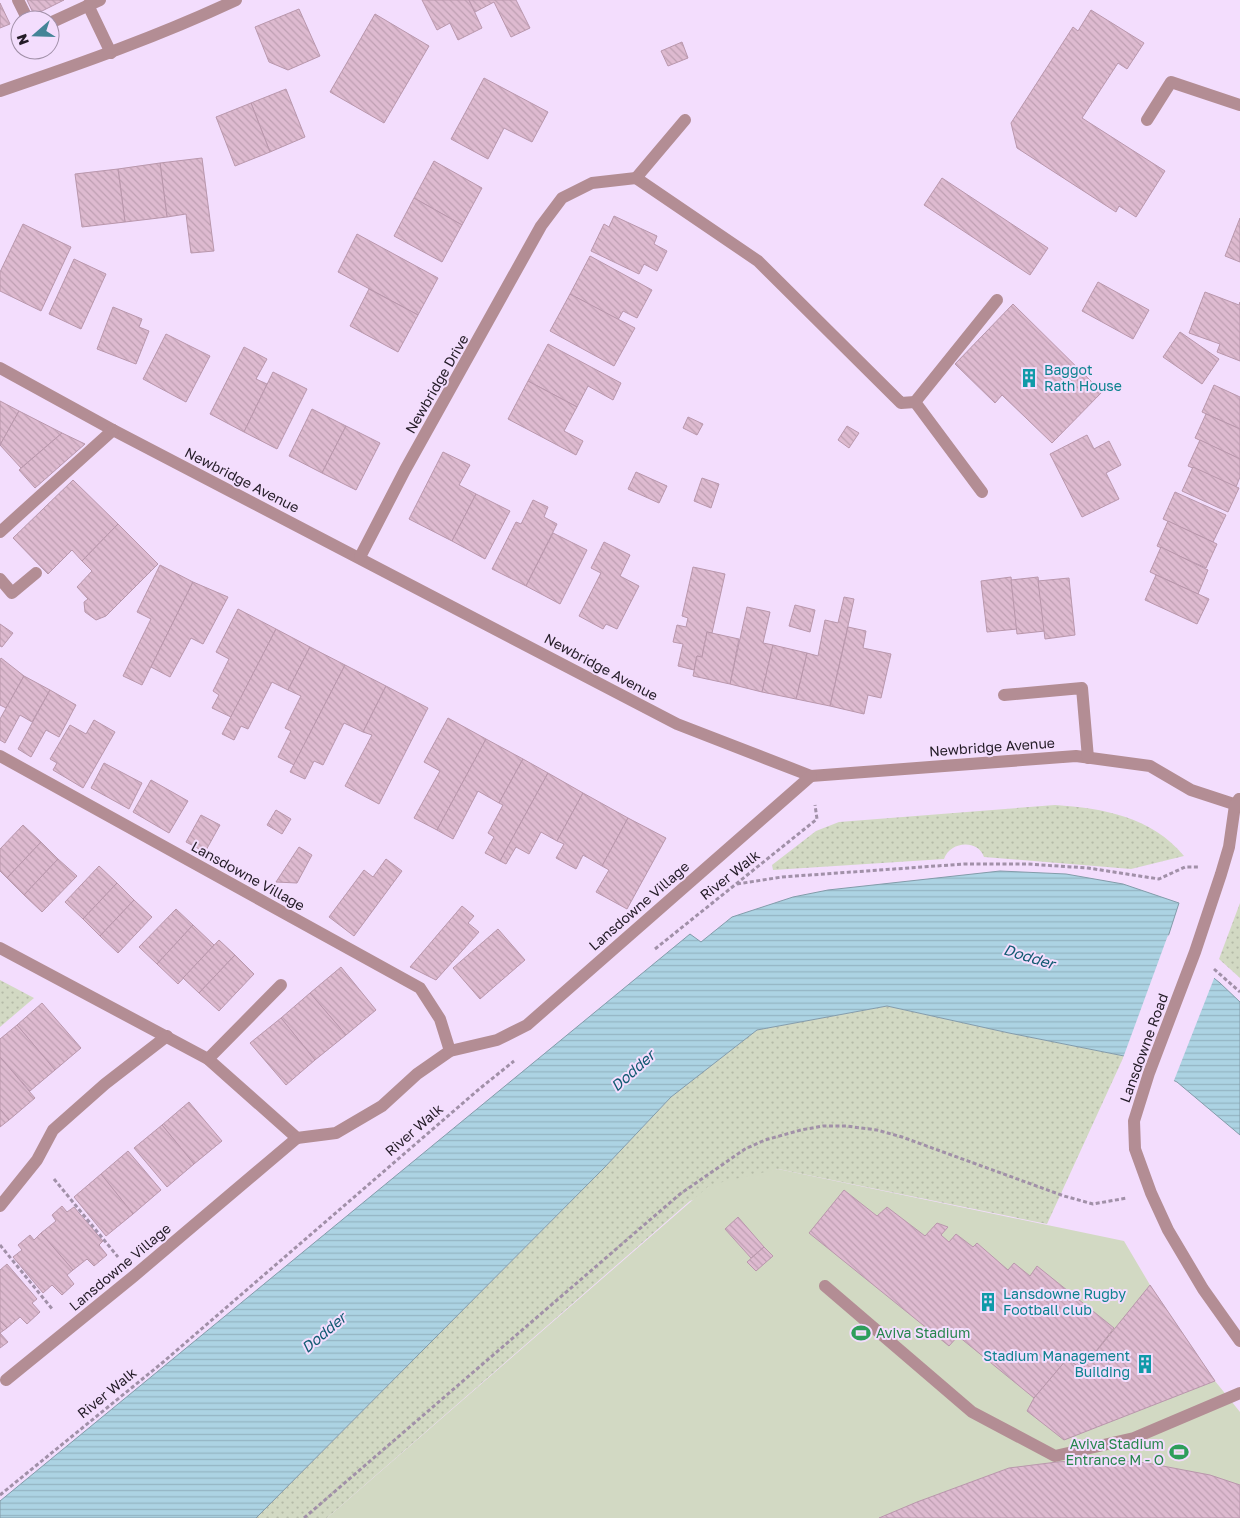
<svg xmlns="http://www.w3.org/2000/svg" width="1240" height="1518" font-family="'Golos Text',sans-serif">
  <defs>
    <pattern id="grass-dots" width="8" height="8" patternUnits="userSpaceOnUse" patternTransform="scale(1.25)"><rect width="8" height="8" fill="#d2d9c3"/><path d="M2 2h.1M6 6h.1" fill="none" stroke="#b4baa7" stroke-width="1.8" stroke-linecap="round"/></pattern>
    <pattern id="water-rules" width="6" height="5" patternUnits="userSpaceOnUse" patternTransform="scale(1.25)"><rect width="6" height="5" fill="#acd3e3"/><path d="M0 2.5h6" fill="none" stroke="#94b5c3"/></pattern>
    <pattern id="building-back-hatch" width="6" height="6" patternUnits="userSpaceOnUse" patternTransform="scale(1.25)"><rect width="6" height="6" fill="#debad0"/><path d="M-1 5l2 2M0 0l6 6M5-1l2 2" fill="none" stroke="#be9fb2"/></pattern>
  </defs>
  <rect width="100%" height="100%" fill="#f3ddfd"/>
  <g fill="url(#grass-dots)">
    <path d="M1055 805C1103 808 1152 817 1184 856L1131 869 984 857C978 839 950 841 944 859L773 870 772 865 816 831 839 822Z"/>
    <polygon points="1240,903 1240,978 1219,959"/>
    <polygon points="0,980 34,998 0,1027"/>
    <polygon points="887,1006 1009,1033 1124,1056 1047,1224 778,1169 690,1201 327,1518 256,1518 604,1168 671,1097 757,1030"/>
  </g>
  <polygon fill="#d2d9c3" points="778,1169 1124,1241 1150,1285 1215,1381 1240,1412 1240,1518 327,1518 710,1185"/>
  <polygon fill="url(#water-rules)" stroke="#839caa" points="1000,871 1066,874 1123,884 1179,903 1167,940 1220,983 1240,1002 1240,1135 1177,1082 1124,1056 1009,1033 887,1006 757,1030 671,1097 604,1168 256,1518 0,1518 0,1501 690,934 701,942 732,917 793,897 828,890"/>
  <polygon fill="#f3ddfd" points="1168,935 1171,937 1170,939 1215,976 1173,1083 1123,1058"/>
  <g fill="url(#building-back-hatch)" stroke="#b997ac">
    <polygon points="27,0 64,0 34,15"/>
    <polygon points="422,0 469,0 482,28 458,40 450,23 437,30"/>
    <polygon points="469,0 516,0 530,28 511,37 494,2 475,12"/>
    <polygon points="0,3 10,24 0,28"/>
    <polygon points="299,9 320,56 288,70 269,62 255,27"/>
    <polygon points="1091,10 1144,43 1127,69 1118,63 1082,118 1165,171 1136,217 1119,206 1116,212 1017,148 1011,123 1073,27 1078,31"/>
    <polygon points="375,14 429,46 384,123 330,92"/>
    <polygon points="682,42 688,58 668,66 661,51"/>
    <polygon points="484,78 548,112 532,142 504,128 488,159 451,139"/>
    <polygon points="286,89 305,137 270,152 251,103"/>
    <polygon points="251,103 270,152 235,166 216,117"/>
    <polygon points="202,158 214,251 191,253 186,214 167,217 160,163"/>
    <polygon points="434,161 482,188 462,225 414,198"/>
    <polygon points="160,163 167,217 125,222 118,169"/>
    <polygon points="118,169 125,222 82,227 75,174"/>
    <polygon points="942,178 1048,248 1030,275 924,205"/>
    <polygon points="414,198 462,225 442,262 394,236"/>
    <polygon points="614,216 657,236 654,244 667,251 657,271 644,264 639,274 591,251 604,224 609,227"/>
    <polygon points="1240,218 1240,262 1225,256"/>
    <polygon points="23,224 71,247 41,311 0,291 0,272"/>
    <polygon points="357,234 438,278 418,315 338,272"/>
    <polygon points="590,256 652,290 637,318 623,311 618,320 570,294"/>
    <polygon points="74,259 106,274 81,329 49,314"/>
    <polygon points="1098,282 1149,310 1133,339 1082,311"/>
    <polygon points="369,289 418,315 398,352 350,326"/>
    <polygon points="1205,292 1239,305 1240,302 1240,361 1217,352 1220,344 1189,333"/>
    <polygon points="570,294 635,328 614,366 550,331"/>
    <polygon points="1013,304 1102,392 1052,443 1002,395 995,403 955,364"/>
    <polygon points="113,307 142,319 139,327 149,331 136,364 97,349"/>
    <polygon points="1180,332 1219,359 1202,384 1163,357"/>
    <polygon points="166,334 210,356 186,402 143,379"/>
    <polygon points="548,344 621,383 613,400 588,386 577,407 528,381"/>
    <polygon points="244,347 267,359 256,379 267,384 244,432 210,414"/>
    <polygon points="273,372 307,389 277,449 244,432"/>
    <polygon points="528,381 577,407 564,431 583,441 576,455 508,419"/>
    <polygon points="1214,385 1240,397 1240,429 1202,412"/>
    <polygon points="0,401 19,411 0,445"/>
    <polygon points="312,409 346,426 322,473 289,456"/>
    <polygon points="19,411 62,433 21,468 0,445"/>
    <polygon points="1206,414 1240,429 1240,459 1195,438"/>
    <polygon points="688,417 703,424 697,435 683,428"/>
    <polygon points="346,426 380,443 356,490 322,473"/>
    <polygon points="847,426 859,433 849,448 838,440"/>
    <polygon points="62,433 85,444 35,488 19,470"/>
    <polygon points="1087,435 1094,449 1109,441 1121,465 1106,473 1119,499 1082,517 1050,454"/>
    <polygon points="1200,440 1240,459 1240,477 1236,487 1188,466"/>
    <polygon points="443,452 470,465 459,485 476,494 452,541 409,519"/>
    <polygon points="1193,467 1239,488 1228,512 1182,491"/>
    <polygon points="636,472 667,486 659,503 628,489"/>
    <polygon points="702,478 719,484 711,508 694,501"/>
    <polygon points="73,480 118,524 82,561 72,550 48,574 13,538"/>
    <polygon points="1175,492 1226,515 1213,542 1163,519"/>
    <polygon points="476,494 510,511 485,559 452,541"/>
    <polygon points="533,500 548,507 544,517 557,524 526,586 492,569 516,522 521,524"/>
    <polygon points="1168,521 1217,544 1206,568 1157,546"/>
    <polygon points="118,524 158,564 106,616 96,620 85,612 84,602 88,599 77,587 92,571 82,561"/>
    <polygon points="553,533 587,550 560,604 526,586"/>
    <polygon points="604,542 630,555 620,576 639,586 617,629 606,624 603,629 579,616 601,573 591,568"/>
    <polygon points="1161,547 1208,570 1198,594 1150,572"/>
    <polygon points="160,565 193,582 142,685 123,676 151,619 137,612"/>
    <polygon points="693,567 725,574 712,633 707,632 702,657 697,656 694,670 678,666 683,644 673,642 677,625 686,627 688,618 682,616"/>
    <polygon points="1156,575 1209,599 1197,624 1145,600"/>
    <polygon points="1011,577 1017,629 987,632 981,581"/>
    <polygon points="1038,577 1045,631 1017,634 1011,580"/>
    <polygon points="1069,578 1075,635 1045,639 1038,581"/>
    <polygon points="193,582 228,597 203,644 191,638 170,677 151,667"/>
    <polygon points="844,597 854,599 830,706 796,699 807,653 818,656 825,620 838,623"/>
    <polygon points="795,605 815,610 810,632 789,626"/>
    <polygon points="747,607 770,612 763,643 773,645 762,692 730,684"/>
    <polygon points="238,609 276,629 231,717 212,708 219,695 213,691 229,659 216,652"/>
    <polygon points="0,624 13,633 2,647 0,646"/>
    <polygon points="848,627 866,631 863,648 891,654 881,698 868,695 864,714 830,706"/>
    <polygon points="276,629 310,647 288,690 272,682 248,729 241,726 234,740 222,734"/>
    <polygon points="707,632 739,639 730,684 693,676 697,656 702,657"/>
    <polygon points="773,645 807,653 796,699 762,692"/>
    <polygon points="310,647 345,665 294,765 278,757 291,731 285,728 301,696 288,690"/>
    <polygon points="1,658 24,676 6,708 0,705 0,660"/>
    <polygon points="345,665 386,686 363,732 344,723 323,765 314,761 305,779 290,772"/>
    <polygon points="24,676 50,690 32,722 20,715 5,743 0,740 0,719"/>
    <polygon points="386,686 428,708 379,804 345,786 372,735 363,732"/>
    <polygon points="50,690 76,705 59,737 46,730 31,757 18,749"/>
    <polygon points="448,718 486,739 437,830 414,818 440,771 424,762"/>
    <polygon points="94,720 115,732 83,788 53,770 57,763 50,759 70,725 86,734"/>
    <polygon points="486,739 523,759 499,803 478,791 453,839 437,830"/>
    <polygon points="523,759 548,773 500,861 485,853 494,837 488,833 503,805 499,803"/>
    <polygon points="104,763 142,783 129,809 91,788"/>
    <polygon points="548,773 583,793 557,841 541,832 529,854 516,847 506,864 500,861"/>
    <polygon points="151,780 188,801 169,833 133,812"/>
    <polygon points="583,793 628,818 602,866 583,855 576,869 556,858 564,844 557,841"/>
    <polygon points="276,810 291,819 282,834 267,825"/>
    <polygon points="201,815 220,825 205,852 186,842"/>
    <polygon points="628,818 666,838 627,909 596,892 609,870 602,866"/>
    <polygon points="23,825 41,842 7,878 0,871 0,849"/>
    <polygon points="41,842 58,859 24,895 7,878"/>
    <polygon points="299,847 312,855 297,883 276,882"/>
    <polygon points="58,859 77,876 42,912 24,895"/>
    <polygon points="386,859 402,871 354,936 329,917 364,870 373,877"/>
    <polygon points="99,866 117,883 83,919 65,902"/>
    <polygon points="117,883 134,900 100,936 83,919"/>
    <polygon points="134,900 152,917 118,953 100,936"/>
    <polygon points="462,906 474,916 468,923 479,932 436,980 410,967"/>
    <polygon points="176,909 193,925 157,964 139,947"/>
    <polygon points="193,925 214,945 178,984 157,964"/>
    <polygon points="498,929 525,960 480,999 453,968"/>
    <polygon points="219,940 235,955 199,993 183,978"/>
    <polygon points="235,955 254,974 219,1011 199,993"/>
    <polygon points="341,967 376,1010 346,1035 310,993"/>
    <polygon points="310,993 346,1035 315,1060 281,1018"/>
    <polygon points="42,1003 81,1048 55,1070 17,1025"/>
    <polygon points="281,1018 315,1060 286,1085 250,1043"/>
    <polygon points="17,1025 55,1070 30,1091 0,1057 0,1039"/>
    <polygon points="0,1057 35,1098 9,1120 0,1109"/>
    <polygon points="189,1102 222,1141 194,1164 162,1125"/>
    <polygon points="0,1109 9,1120 0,1127"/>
    <polygon points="162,1125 194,1164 167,1187 134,1148"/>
    <polygon points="128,1151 161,1190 133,1214 101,1174"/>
    <polygon points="101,1174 133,1214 106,1236 74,1197"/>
    <polygon points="844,1190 877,1216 887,1207 925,1236 937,1223 948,1227 941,1235 949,1242 956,1234 973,1247 977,1243 1008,1270 1014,1263 1030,1276 1037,1266 1114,1328 1082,1369 1067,1359 1034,1398 958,1336 949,1346 809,1233"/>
    <polygon points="62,1206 67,1212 74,1207 103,1241 99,1245 107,1255 94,1266 87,1259 73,1270 41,1233 56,1221 52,1215"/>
    <polygon points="738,1217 764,1247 751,1258 725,1229"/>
    <polygon points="41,1233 73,1270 67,1275 74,1284 62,1295 52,1285 43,1293 13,1257 22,1250 18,1245 30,1235 34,1240"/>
    <polygon points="764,1247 773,1256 756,1271 747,1262"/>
    <polygon points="7,1264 37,1299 32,1303 40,1312 27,1324 20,1317 7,1328 0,1321 0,1270"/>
    <polygon points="1150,1285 1215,1381 1064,1440 1027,1411 1034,1398 1067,1359 1082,1369"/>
    <polygon points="0,1321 7,1328 0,1333 8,1342 0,1348"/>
    <polygon points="1102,1459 1147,1463 1210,1475 1240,1485 1240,1518 879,1518 917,1502 1009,1468 1057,1462"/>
  </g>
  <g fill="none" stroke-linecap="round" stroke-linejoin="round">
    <g stroke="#a190a8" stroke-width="3" stroke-dasharray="4 2.5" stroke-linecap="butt">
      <polyline points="737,884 782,877 964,864 1027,864 1088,868 1159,879 1185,867 1199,867"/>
      <polyline points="655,949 817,819 815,805"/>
      <polyline points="1214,969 1240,992"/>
      <polyline points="54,1179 118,1257"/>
      <polyline points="0,1245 53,1310"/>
      <polyline points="0,1495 162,1363 478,1090 514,1061"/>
      <polyline points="304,1518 680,1194 745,1149 765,1140 801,1130 823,1126 846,1126 877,1130 902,1137 1064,1196 1093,1204 1127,1198"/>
    </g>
    <g stroke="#b38d94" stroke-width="12">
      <polyline points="18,0 28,20"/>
      <polyline points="88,5 111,53"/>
      <polyline points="50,23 100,0"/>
      <path d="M0 91C80 64 159 36 236 0"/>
      <polyline points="685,120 636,178 758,261 901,403 915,402"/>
      <polyline points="1147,120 1171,82 1240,105"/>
      <polyline points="0,368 113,430 677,724 811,776 1076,756 1150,766 1191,790 1240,806"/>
      <polyline points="982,492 915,402 997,300"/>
      <polyline points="0,532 113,430"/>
      <polyline points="360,557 405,470 541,226 562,198 592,183 636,178"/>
      <polyline points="0,579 12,593 36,573"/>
      <polyline points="1004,695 1082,688 1088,758"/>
      <polyline points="0,756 420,988 440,1019 450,1051"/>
      <polyline points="1239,799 1235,805 1229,847 1221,874 1195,952 1149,1073 1134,1121 1135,1149 1151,1193 1168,1230 1203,1289 1240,1341"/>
      <polyline points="0,948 208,1059 297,1138 336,1133 382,1106 417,1074 450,1051 497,1040 527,1025 811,776"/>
      <polyline points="208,1059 281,985"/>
      <polyline points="0,1206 37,1160 53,1130 105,1084 167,1036"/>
      <polyline points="825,1286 972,1412 1055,1456 1134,1438 1240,1393"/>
      <polyline points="6,1380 134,1276 297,1138"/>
    </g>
  </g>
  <defs>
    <g id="building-bare" transform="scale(1.5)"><path d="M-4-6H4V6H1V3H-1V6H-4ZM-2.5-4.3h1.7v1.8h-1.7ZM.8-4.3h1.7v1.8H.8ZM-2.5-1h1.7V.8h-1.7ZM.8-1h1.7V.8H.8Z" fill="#0f9aa8" stroke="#f3ddfd" stroke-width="2.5" paint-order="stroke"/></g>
    <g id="stadium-bare" transform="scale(1.5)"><path d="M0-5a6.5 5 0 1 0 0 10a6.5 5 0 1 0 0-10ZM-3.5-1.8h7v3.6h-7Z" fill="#2e9e5b" stroke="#f3ddfd" stroke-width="2.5" paint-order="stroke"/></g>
  </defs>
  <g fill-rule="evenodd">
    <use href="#building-bare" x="1029" y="378"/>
    <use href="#building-bare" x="988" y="1302"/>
    <use href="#stadium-bare" x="861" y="1333"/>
    <use href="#building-bare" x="1145" y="1364"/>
    <use href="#stadium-bare" x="1179" y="1452"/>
  </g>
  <g text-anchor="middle" stroke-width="4" stroke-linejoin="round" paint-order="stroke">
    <g font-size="14" fill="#0d838f" stroke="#f3ddfd" text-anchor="start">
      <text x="1044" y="375">Baggot<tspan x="1044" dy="16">Rath House</tspan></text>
      <text x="1003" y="1299">Lansdowne Rugby<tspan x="1003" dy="16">Football club</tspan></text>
      <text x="1130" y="1361" text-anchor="end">Stadium Management<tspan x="1130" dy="16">Building</tspan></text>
    </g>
    <g font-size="14" fill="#231b26" stroke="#f3ddfd">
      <text transform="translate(437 384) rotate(-60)" y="5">Newbridge Drive</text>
      <text transform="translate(242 480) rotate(27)" y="5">Newbridge Avenue</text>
      <text transform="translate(601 667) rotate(28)" y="5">Newbridge Avenue</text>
      <text transform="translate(992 747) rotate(-4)" y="5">Newbridge Avenue</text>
      <text transform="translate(730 875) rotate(-38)" y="5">River Walk</text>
      <text transform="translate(248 876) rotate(29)" y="5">Lansdowne Village</text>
      <text transform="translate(639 906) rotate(-41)" y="5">Lansdowne Village</text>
      <text transform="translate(1144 1048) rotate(-70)" y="5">Lansdowne Road</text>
      <text transform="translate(414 1130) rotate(-41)" y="5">River Walk</text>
      <text transform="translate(120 1267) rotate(-40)" y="5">Lansdowne Village</text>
      <text transform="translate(107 1393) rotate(-39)" y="5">River Walk</text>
    </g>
    <g font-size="14" fill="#27864d" stroke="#f3ddfd" text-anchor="start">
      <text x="876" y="1338">Aviva Stadium</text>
      <text x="1164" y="1449" text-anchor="end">Aviva Stadium<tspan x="1164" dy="16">Entrance M - O</tspan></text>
    </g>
    <g font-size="15" font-style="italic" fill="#125b72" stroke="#f3ddfd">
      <text transform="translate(1029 957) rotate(17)" y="5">Dodder</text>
      <text transform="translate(633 1071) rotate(-42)" y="5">Dodder</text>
      <text transform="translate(324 1333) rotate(-40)" y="5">Dodder</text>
    </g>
  </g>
  <g transform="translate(35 35) rotate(250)"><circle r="24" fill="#f3ddfd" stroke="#a08fa7"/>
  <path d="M0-4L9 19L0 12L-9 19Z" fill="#448497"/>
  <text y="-8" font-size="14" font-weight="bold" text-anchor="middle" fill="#231b26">N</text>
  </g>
</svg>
